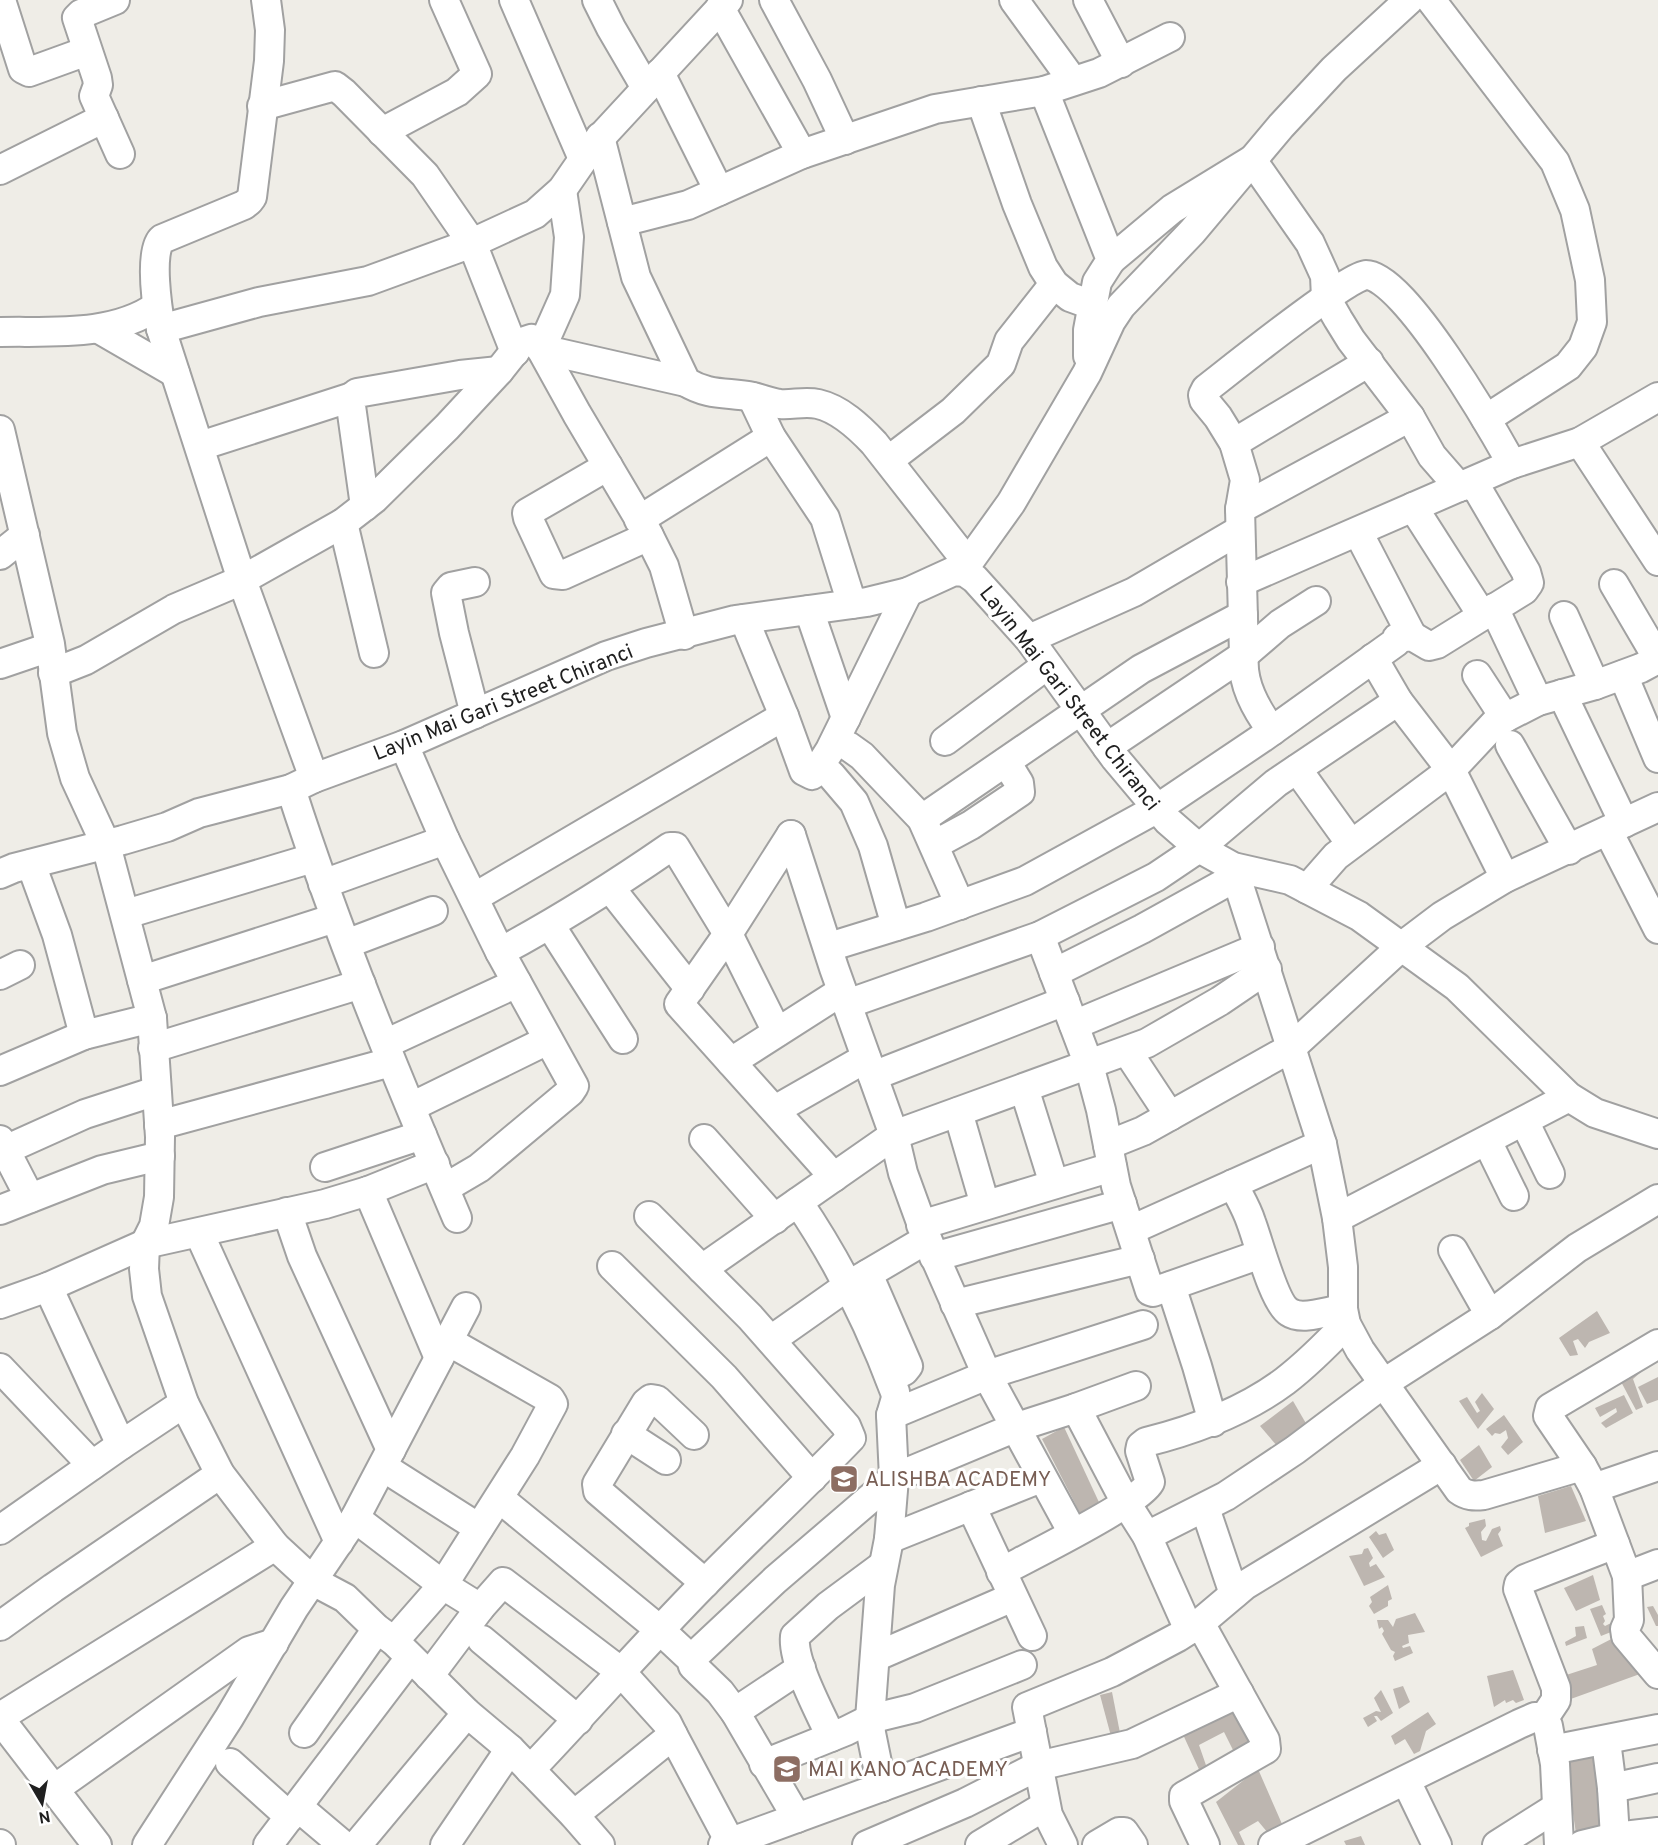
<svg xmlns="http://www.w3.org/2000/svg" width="1658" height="1845" font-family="Overpass,sans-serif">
  <rect width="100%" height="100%" fill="#efede7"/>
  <g fill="#bdb6b0">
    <polygon points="1597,1311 1610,1333 1589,1342 1585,1348 1578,1339 1573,1341 1578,1355 1570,1356 1559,1338"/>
    <polygon points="1638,1366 1641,1372 1633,1379 1643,1407 1636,1410 1618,1376"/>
    <polygon points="1658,1377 1658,1400 1647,1404 1638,1387"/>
    <polygon points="1482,1393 1494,1409 1478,1429 1459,1401 1467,1397 1477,1413 1480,1411 1475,1402"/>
    <polygon points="1624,1395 1633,1413 1606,1428 1601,1423 1617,1412 1616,1408 1600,1417 1595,1408"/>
    <polygon points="1293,1401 1311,1432 1283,1453 1260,1426"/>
    <polygon points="1504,1415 1523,1442 1508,1455 1501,1447 1508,1438 1506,1430 1500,1434 1495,1433 1492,1436 1486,1429"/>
    <polygon points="1064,1427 1104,1513 1083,1519 1042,1439"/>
    <polygon points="1479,1445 1492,1467 1474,1481 1460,1460"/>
    <polygon points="1571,1486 1586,1521 1545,1533 1538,1496"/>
    <polygon points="1485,1519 1486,1526 1481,1532 1482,1540 1486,1541 1492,1529 1500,1526 1501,1530 1498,1534 1503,1546 1481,1557 1465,1528 1469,1526 1469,1523"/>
    <polygon points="1376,1531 1379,1535 1386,1533 1394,1550 1383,1558 1369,1537"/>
    <polygon points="1368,1548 1373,1558 1369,1563 1370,1567 1376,1564 1385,1577 1364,1586 1349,1556 1362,1554 1364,1549"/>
    <polygon points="1593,1575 1600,1600 1576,1611 1564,1588"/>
    <polygon points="1388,1585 1392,1599 1388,1601 1388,1606 1374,1614 1369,1606 1372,1602 1370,1597"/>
    <polygon points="1602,1605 1606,1614 1603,1616 1605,1621 1603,1624 1605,1626 1611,1623 1611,1632 1601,1636 1590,1609"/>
    <polygon points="1653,1606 1658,1615 1658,1626 1656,1626 1647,1607"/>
    <polygon points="1415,1613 1425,1632 1408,1635 1409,1643 1402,1646 1403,1648 1410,1646 1413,1653 1395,1661 1393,1656 1395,1652 1391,1650 1382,1634 1384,1631 1382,1627 1379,1629 1377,1620 1388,1620 1393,1627 1396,1619"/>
    <polygon points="1584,1626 1587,1638 1566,1646 1565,1642 1576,1636 1575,1627"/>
    <polygon points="1621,1634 1651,1670 1568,1700 1557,1678 1597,1665 1592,1649"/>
    <polygon points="1513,1670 1524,1700 1516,1703 1513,1700 1506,1703 1505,1700 1494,1707 1487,1676"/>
    <polygon points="1403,1686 1410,1702 1399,1709 1393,1689"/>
    <polygon points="1381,1690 1393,1713 1381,1721 1377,1716 1374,1716 1377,1721 1368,1727 1363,1718 1376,1711 1381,1712 1374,1698"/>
    <polygon points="1112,1692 1121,1738 1112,1740 1100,1695"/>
    <polygon points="1233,1703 1253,1747 1236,1756 1224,1732 1199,1745 1208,1771 1202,1776 1180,1728"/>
    <polygon points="1428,1712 1436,1724 1426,1731 1420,1751 1414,1754 1405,1739 1395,1745 1391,1736"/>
    <polygon points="1599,1748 1609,1835 1577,1840 1564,1754"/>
    <polygon points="1258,1769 1282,1824 1268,1833 1258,1821 1239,1832 1245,1845 1238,1845 1216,1802"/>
    <polygon points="1361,1836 1365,1845 1346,1845 1344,1841"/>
  </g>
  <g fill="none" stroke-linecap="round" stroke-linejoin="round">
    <g stroke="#a1a1a1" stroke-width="32">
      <g id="minor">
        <polyline points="1,0 23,69 29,72 87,51"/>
        <polyline points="115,0 81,14 77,18 97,78 98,85 94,96 120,154"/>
        <path d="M266 0 270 30 269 61 252 197 249 201 244 205 162 239C148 250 158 312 161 329L242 580 314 778"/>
        <polyline points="514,0 583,159"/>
        <polyline points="597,0 611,28 646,88"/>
        <polyline points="774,0 817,80 845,140"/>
        <polyline points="1014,0 1073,81"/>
        <polyline points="1088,0 1121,63"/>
        <polyline points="1431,0 1555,162 1575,210 1590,280 1592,322 1583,347 1568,366 1486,419"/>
        <polyline points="720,8 802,154"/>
        <polyline points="660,73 719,191"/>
        <polyline points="1044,91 1111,260 1097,282 1088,330 1088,356"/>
        <polyline points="981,101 1017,204 1043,267 1054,284 1070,297 1092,305"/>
        <polyline points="262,106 335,86 344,93 425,175 472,243 515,352"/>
        <polyline points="382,132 457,92 477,74 444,0"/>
        <path d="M600 137 636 277 686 382C709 396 728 392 753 397 762 399 771 403 780 404 793 405 805 401 818 404 840 409 859 427 874 443L968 563"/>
        <polyline points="0,170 104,118"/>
        <polyline points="562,190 569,237 565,295 541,349 686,382"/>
        <polyline points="622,222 688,205 802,154 935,109 1044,91 1099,73 1170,37"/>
        <polyline points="1111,260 1172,209 1252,160 1310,243 1325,276 1326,298 1338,319 1351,340 1410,417 1432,456 1459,487"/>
        <polyline points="99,329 175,373"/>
        <polyline points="161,329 259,302 368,281 472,243 535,214 562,190 591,148 728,0"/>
        <path d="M0 332C52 331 113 337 157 306"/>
        <polyline points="752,397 771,437 825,518 852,604"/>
        <polyline points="0,430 50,644 62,733 75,778 106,845 152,1018 160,1137 159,1197 154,1226 145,1244 144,1269 147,1296 184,1403 220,1474 275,1546 313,1581 345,1598 377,1629 394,1641 467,1713 510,1749 574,1815 600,1845"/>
        <polyline points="1580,442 1658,561"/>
        <polyline points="1234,443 1369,362"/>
        <polyline points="200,446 352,397"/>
        <polyline points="889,460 953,411 1001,364 1009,341 1054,284"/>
        <polyline points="608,466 527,513 528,518 554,574 563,575 649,536"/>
        <polyline points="365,506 351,406 352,397 357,393 460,375 499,371"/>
        <polyline points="1413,507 1482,615"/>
        <polyline points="1240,509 1410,417"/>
        <polyline points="639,520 771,437"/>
        <polyline points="343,523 374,653"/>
        <polyline points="1358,532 1412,636"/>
        <polyline points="0,555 25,535"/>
        <polyline points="965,572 968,563 1011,503 1087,373 1111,321 1121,306 1192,232 1281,126 1334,69 1409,0"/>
        <polyline points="475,582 451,587 446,593 454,633 475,714"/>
        <polyline points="1241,582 1512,464 1580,442 1658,397"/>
        <polyline points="1614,584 1658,659"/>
        <polyline points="1494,608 1538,701"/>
        <polyline points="809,610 846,718"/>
        <polyline points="1564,616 1595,685"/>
        <polyline points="744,619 784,716 804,771 812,775 816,772 830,750 908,592"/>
        <polyline points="1029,639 1134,592 1240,530"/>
        <polyline points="1373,658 1398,701 1451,770 1505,878"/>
        <polyline points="0,664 50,647"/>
        <polyline points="53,673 86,660 174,609 242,580 343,523 374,499 447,427 499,371 522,342 531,339 541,349 577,414 647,532 664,566 684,635"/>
        <polyline points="1477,675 1505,718"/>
        <polyline points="1623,675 1658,758"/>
        <polyline points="1562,694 1624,823"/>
        <path d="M1272 731C1256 709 1241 683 1244 655L1240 509 1245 480 1234 443 1218 417 1204 400 1203 395 1206 389C1228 372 1349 275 1366 275 1404 275 1493 430 1512 464"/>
        <polyline points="945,741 1047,665"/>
        <polyline points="404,745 445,840 500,952 574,1086 570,1092 479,1168 445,1188"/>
        <polyline points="1510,745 1569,850"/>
        <polyline points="848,746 862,756 922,819 960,905"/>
        <polyline points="1107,747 1244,655 1280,624 1316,601"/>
        <polyline points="1297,769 1351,844"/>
        <polyline points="831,775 854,802 873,846 896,926"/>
        <path d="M291 789C338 935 397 1077 457 1218"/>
        <polyline points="922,819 1141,669 1243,615"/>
        <polyline points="1608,831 1658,929"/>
        <polyline points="791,835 834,968 894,1135 903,1173 927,1239 987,1375 1073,1533"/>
        <polyline points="791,835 728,934 679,1004 834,1177"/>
        <polyline points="934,845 971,825 1020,792 1019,783 1006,762"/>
        <polyline points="31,864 57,935 84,1035"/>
        <path d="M1233 867 1322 1144 1337 1218 1343 1267V1309L1346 1324 1360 1350 1459 1490C1467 1496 1474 1496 1484 1495L1582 1466"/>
        <polyline points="0,874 14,868 123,840 167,827 199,813 291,789 314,778 404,745 606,656 646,643 735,620 867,602 908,592 954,571 965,572 975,579 1029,639 1115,758 1168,821 1199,848 1233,867 1290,880 1359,916 1457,987 1569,1097 1595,1113 1658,1134"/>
        <polyline points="323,884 445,840"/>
        <polyline points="611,889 690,989"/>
        <polyline points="1307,889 1336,856 1451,770 1495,723 1538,701 1595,685 1641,668 1658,659"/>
        <polyline points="475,897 784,716"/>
        <polyline points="126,914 313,858"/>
        <polyline points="550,925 623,1039"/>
        <polyline points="1040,936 1089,1065 1101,1110 1116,1186 1150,1291 1153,1292 1261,1254"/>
        <polyline points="346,944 433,911"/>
        <polyline points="829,947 926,917 1025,881 1158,808 1262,738 1396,642 1397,638 1412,636 1429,646 1437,644 1524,590 1529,583 1526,572 1478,490 1469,484 1459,487"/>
        <path d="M500 952C560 920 615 885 670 847H675L728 934 777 1032"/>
        <polyline points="1054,973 1142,929 1236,877"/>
        <polyline points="0,975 20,965"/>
        <polyline points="142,980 335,918"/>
        <polyline points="847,1004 1040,936 1156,877 1199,848 1276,783 1398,701"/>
        <polyline points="1074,1025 1260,947"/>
        <polyline points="385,1044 517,983"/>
        <polyline points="153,1048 361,984"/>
        <polyline points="1127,1051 1170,1116"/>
        <polyline points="731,1062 842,991"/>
        <polyline points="0,1071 84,1035 152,1018"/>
        <polyline points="873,1076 1065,1001"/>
        <polyline points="1024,1088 1054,1184"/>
        <polyline points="411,1107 548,1040"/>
        <polyline points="775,1110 866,1058"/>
        <polyline points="958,1112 985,1205"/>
        <polyline points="1524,1121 1550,1174"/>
        <polyline points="159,1125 391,1062"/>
        <polyline points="704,1139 775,1219"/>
        <polyline points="0,1140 30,1198"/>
        <polyline points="1487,1141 1514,1196"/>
        <polyline points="1108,1145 1143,1131 1291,1048 1401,947 1442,916 1505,878 1658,807"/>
        <polyline points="5,1150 85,1114 156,1091"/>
        <polyline points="325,1167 422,1135"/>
        <path d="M1233 1184C1239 1196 1247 1209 1251 1222 1258 1240 1274 1303 1289 1312 1302 1321 1328 1311 1343 1309"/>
        <polyline points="368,1191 439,1358"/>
        <path d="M798 1202C839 1262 870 1325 895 1392L896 1398 891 1415 894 1478 889 1539 880 1585 870 1719 871 1733 882 1787"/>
        <polyline points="0,1210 102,1170 160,1156"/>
        <polyline points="287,1212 302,1256 391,1450"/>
        <polyline points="1337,1218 1569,1097"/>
        <polyline points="921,1225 1112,1167"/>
        <polyline points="1131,1230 1322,1144"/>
        <polyline points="199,1233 339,1542"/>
        <polyline points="1453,1250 1490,1315"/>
        <polyline points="934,1257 1122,1204"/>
        <polyline points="612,1266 724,1377 812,1478"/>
        <polyline points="702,1269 894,1135 1147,1043 1220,1001 1267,969"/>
        <polyline points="868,1274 908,1366 904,1371 890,1378"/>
        <polyline points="1171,1286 1197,1366 1213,1422"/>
        <polyline points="48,1287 121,1445"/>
        <polyline points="0,1304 48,1287 145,1244 325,1204 368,1191 435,1164"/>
        <polyline points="955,1304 1140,1259"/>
        <polyline points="771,1340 849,1285 927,1239"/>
        <polyline points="1658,1344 1550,1408 1548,1416 1582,1466 1594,1488 1627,1576 1629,1620 1625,1629 1626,1636 1658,1674"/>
        <polyline points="0,1368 92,1465"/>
        <polyline points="1076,1408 1126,1503 1147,1536 1189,1630"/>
        <polyline points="891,1415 987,1375 1143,1325"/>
        <polyline points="626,1434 666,1460"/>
        <polyline points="694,1435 657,1400 651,1399 646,1403 597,1484 598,1491 705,1583"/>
        <polyline points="383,1467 479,1528"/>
        <polyline points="1594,1488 1658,1466"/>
        <polyline points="499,1498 660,1630 691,1659 693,1666 720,1692 735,1712 797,1818"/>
        <polyline points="971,1506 1032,1636"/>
        <polyline points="1205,1508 1234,1594"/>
        <polyline points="355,1518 443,1585 480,1608"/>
        <polyline points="0,1530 121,1445 184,1403"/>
        <polyline points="1147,1536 1226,1496 1295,1450 1384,1383 1490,1315 1577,1248 1658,1199"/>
        <polyline points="889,1539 1041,1478"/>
        <path d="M1001 1572C1027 1558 1141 1502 1150 1482L1140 1451 1141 1446 1146 1442C1194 1430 1245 1411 1285 1381 1307 1364 1327 1344 1346 1324"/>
        <polyline points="1627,1576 1658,1564"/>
        <polyline points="1200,1623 1265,1740 1266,1749 1184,1796 1184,1801 1205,1845"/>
        <polyline points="0,1626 53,1588 220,1474"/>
        <polyline points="482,1640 578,1720"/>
        <polyline points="394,1641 443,1585 525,1456 553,1404 550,1399 448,1341"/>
        <polyline points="875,1657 1013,1597"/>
        <polyline points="691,1659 775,1580 894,1478 1014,1428 1076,1408 1136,1386"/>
        <polyline points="429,1676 480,1608 503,1582 620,1671 667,1723 673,1735"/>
        <polyline points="735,1712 801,1668"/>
        <polyline points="0,1717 275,1546"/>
        <polyline points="1544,1718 1556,1700 1556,1688 1518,1589 1519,1584 1525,1579 1615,1544"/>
        <polyline points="1544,1718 1548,1726 1555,1764 1559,1845"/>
        <polyline points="0,1719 97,1845"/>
        <polyline points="304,1733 377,1629"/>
        <path d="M831 1737C820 1712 792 1662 795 1636L828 1606 882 1566"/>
        <polyline points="1606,1741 1612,1788 1615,1837"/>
        <polyline points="1552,1750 1658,1729"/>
        <polyline points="230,1763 290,1817"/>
        <polyline points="764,1764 846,1731 870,1719 915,1708 1022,1665"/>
        <path d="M530 1770C589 1708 645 1644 705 1583 753 1534 804 1487 851 1438L846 1426 750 1317 649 1216"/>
        <polyline points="1406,1781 1437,1845"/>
        <polyline points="1612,1788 1658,1778"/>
        <polyline points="53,1790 249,1651 274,1643"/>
        <polyline points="298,1807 343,1845"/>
        <polyline points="574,1815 673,1735 730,1842"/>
        <polyline points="0,1844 1,1845"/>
        <polyline points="147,1845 229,1718 294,1608 355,1518 466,1307"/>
        <polyline points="268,1845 410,1658"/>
        <polyline points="357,1845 467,1713"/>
        <polyline points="445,1845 510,1749"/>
        <polyline points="723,1845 1032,1732"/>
        <polyline points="867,1845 965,1803 1038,1766 1132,1744 1239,1693"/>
        <polyline points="980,1845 1045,1806"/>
        <polyline points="1063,1845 1048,1815 1027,1707 1112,1672 1178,1637 1200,1623 1245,1585 1442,1465"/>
        <polyline points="1097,1845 1119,1832 1124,1832 1133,1845"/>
        <polyline points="1273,1845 1519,1724 1535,1717 1544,1718"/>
        <polyline points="1497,1845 1557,1807"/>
        <polyline points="1582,1845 1615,1837 1658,1832"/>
      </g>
    </g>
    <use href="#minor" stroke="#fff" stroke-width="28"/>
  </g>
  <defs>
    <g id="school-square" transform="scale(1.5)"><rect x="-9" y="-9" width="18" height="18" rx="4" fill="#8d6e63" stroke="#fff"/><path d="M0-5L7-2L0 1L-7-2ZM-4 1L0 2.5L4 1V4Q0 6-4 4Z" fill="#fff"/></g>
  </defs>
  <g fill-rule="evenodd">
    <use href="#school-square" x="844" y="1479"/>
    <use href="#school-square" x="787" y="1769"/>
  </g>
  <g text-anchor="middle" stroke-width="6" stroke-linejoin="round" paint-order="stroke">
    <g font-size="21" fill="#202020" stroke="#fff">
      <text transform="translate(1070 698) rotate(52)" y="7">Layin Mai Gari Street Chiranci</text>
      <text transform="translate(503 702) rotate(-22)" y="7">Layin Mai Gari Street Chiranci</text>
    </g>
    <g font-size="21" fill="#785e54" stroke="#fff" text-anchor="start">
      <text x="865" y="1486">ALISHBA ACADEMY</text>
      <text x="808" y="1776">MAI KANO ACADEMY</text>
    </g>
  </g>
  <g transform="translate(42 1803) rotate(170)" stroke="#ffffff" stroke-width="4.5" paint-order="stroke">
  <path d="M0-4.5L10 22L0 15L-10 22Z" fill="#202020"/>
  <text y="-9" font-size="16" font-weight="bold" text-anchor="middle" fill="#202020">N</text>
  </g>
</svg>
